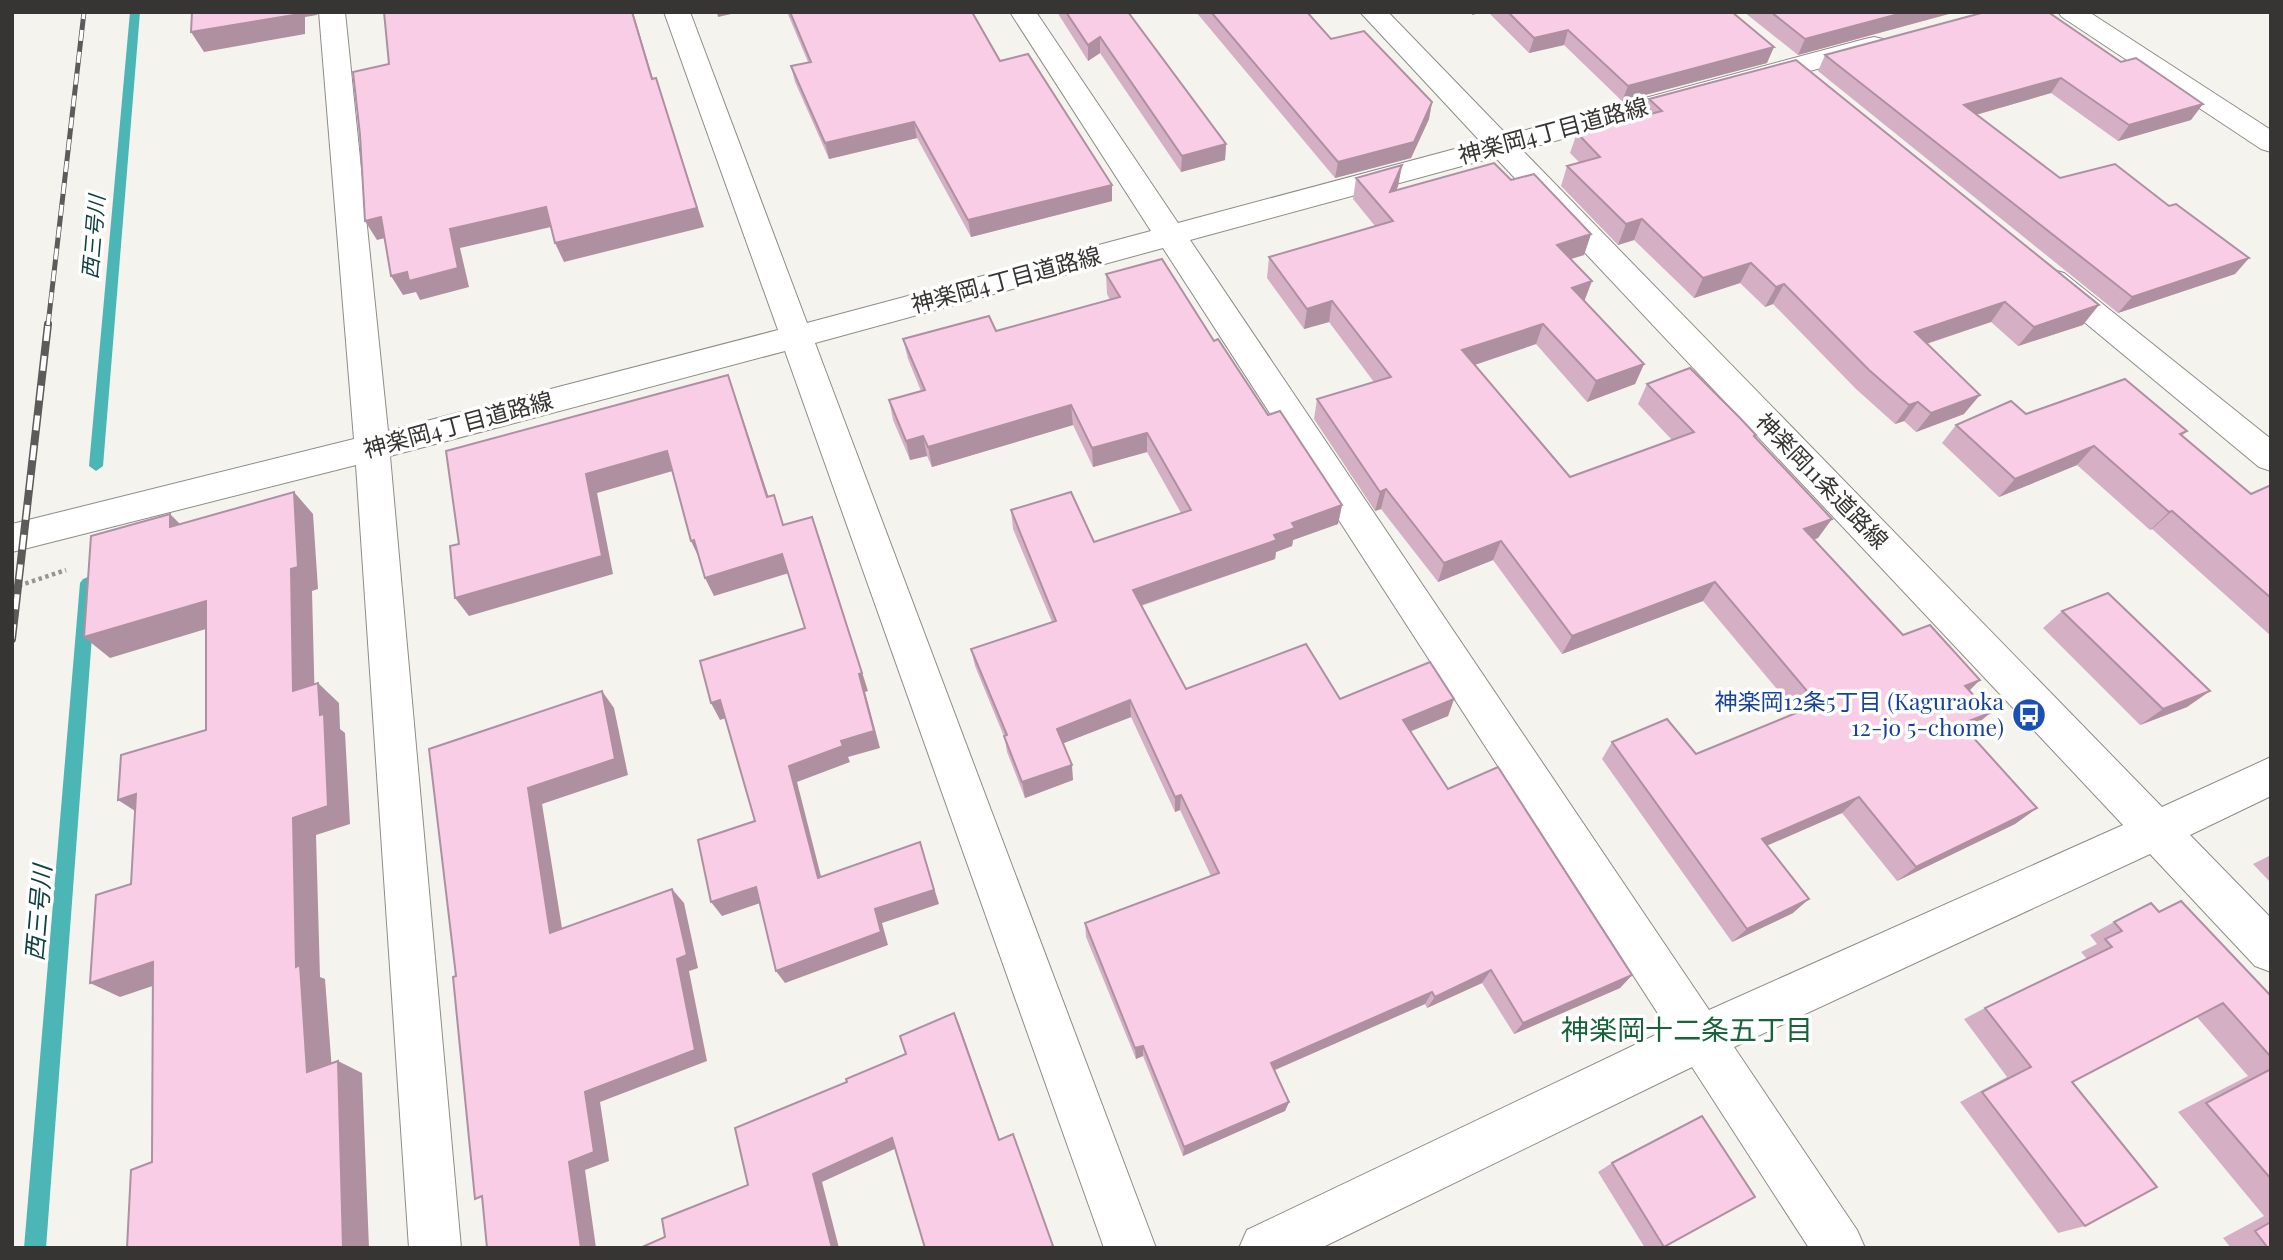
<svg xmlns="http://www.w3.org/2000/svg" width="2283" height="1260" font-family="'Playfair Display','Noto Sans JP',serif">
  <rect width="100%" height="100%" fill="#f5f3ee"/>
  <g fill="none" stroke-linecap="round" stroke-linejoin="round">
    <g fill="#4cb6b7" fill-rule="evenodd">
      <polygon points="130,12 140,12 103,466 96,471 89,466"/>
      <polygon points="88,577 93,579 96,583 46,1248 24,1248 80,583 83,579"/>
    </g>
    <g stroke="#8d8c87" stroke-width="2">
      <g id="minor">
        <path d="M319 12H345L388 431 778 330 664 12H690L807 323 1151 231 1010 12H1036L1178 223 1481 142 1360 12H1388L1507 135 1865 39 1874 37 1883 39 1887 45 1883 51 1522 150 2162 807 2271 757V796L2190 835 2271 918V972L2255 966 2150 854 1734 1047 1857 1230 1865 1248H1809L1692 1067 1321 1248H1239L1247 1230 1668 1029 1163 248 815 343 1156 1248H1104L785 351 390 456 461 1248H409L356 465 12 552V524L354 439ZM1495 157 2123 825 1709 1010 1190 240Z"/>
        <polygon points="2058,12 2089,12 2271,130 2271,152 2261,149 2062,17"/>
        <polygon points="2053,270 2064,273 2271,439 2271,471 2259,467 2042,287 2037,280 2042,273"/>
      </g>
    </g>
    <polyline stroke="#969591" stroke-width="4.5" stroke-dasharray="3.5 3.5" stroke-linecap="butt" points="12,588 66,570"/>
    <use href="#minor" fill="#fff" fill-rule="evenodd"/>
    <g stroke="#5d5b59" stroke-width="5">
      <polyline id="rail-far1" points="48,325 84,12"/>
    </g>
    <g stroke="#5d5b59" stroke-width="8">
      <polyline id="rail" points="12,639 48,324"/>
    </g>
    <use href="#rail-far1" stroke="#fff" stroke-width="3.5" stroke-dasharray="11" stroke-linecap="butt"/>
    <use href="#rail" stroke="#fff" stroke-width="5" stroke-dasharray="15" stroke-linecap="butt"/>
  </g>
  <g fill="#d5b0c5">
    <polygon points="787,12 972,12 1000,61 1112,201 971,237 917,138 829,159 795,82 791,66 808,62"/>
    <polygon points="1057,12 1128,12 1226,144 1225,160 1181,172 1100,53 1088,61"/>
    <polygon points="1196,12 1307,12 1331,39 1432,102 1429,119 1411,158 1335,178"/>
    <polygon points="1488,12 1732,12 1767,63 1622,101 1564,45 1529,53"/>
    <polygon points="1744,12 1956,12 1798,55"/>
    <polygon points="1985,12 2191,120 2118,141 2051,93 1976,115 2060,178 2169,206 2249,258 2235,274 2118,313 1818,71 1825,55"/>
    <polygon points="1649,99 2083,325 2018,346 1991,322 1927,344 1964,414 1916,432 1904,421 1895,424 1856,389 1773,304 1765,307 1740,283 1694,298 1634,240 1618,245 1561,186 1567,166 1579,162 1570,153 1577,133 1643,116"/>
    <polygon points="1402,165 1398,186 1396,191 1511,180 1591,234 1584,255 1571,259 1584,301 1644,364 1635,384 1587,402 1536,344 1475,365 1570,477 1672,440 1638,404 1647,384 1755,437 1818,538 1814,539 1903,635 1969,691 1990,713 1970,730 1967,731 2037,808 2015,824 1897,881 1842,813 1767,845 1793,913 1732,942 1602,759 1612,742 1696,754 1797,713 1703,601 1562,654 1493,560 1438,582 1381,509 1375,511 1314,419 1317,399 1374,382 1329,322 1304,329 1267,278 1269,257 1375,226 1353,199 1356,178"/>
    <polygon points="1106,274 1214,341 1268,415 1342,505 1338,524 1293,540 1292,546 1276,552 1275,559 1141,606 1186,689 1340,699 1454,699 1448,716 1410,731 1448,789 1632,975 1620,988 1514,1034 1482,983 1427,1008 1425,1004 1275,1070 1289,1102 1285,1111 1183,1156 1143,1056 1136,1059 1086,937 1085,923 1211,876 1180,810 1175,812 1131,717 1063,743 1073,780 1025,798 1007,752 1005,739 975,666 971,649 1052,622 1013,529 1011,510 1094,542 1181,513 1147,452 1093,467 1073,425 932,467 927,456 910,460 893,420 889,400 921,391 908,359 903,339 996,331 1110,300 1107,294"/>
    <polygon points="2026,414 2187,431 2182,436 2251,494 2271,485 2271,636 2152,529 2150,530 2077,465 1999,497 1942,443 1956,425"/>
    <polygon points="2062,611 2210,691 2187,707 2140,725 2043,628"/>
    <polygon points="2271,855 2271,883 2253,864"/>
    <polygon points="2159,912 2271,996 2271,1248 2231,1248 2223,1238 2264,1216 2178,1112 2248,1076 2196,1016 2072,1082 2085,1226 2058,1233 1960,1102 2007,1077 1964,1019 1985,1008 2087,959 2081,952 2097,944 2090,935 2114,922"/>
    <polygon points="1612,1163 1664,1247 1645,1248 1598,1172"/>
  </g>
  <g fill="#ae90a0">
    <polygon points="294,12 318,12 317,15 305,17 305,34 204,52 191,32"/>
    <polygon points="632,12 633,12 659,99 652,79"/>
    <polygon points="717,12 740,12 718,17"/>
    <polygon points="1472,12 1484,12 1472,15"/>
    <polygon points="1906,12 1956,12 1798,55 1805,39"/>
    <polygon points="1568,30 1564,45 1529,53 1534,38"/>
    <polygon points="1100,37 1100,53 1088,61 1088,45"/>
    <polygon points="1774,47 1767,63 1622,101 1628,86"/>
    <polygon points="656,78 704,227 564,262 555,243"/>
    <polygon points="2061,78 2051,93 1954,121 1964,105"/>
    <polygon points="1432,102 1429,119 1411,158 1335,178 1338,162"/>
    <polygon points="2203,104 2191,120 2118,141 2129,125"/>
    <polygon points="914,122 917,138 829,159 825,143"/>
    <polygon points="1226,144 1225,160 1181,172 1182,156"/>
    <polygon points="1402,165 1398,186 1386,213 1390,192"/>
    <polygon points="1112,185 1112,201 971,237 968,220"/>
    <polygon points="546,207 555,226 460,248 469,287 420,300 416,292 403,295 391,276 450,229"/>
    <polygon points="381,217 393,236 377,240 365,221"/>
    <polygon points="1642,219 1634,240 1618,245 1626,224"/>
    <polygon points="1591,234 1584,255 1550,265 1557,245"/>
    <polygon points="2249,258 2235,274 2118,313 2132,297"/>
    <polygon points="1751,263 1740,283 1694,298 1703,278"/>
    <polygon points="1592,281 1584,302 1572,288"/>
    <polygon points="1784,284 1773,304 1765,307 1776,287"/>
    <polygon points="1332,301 1329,322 1304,329 1307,309"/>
    <polygon points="2005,302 1991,322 1901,352 1915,332"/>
    <polygon points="2099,305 2083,325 2018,346 2034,327"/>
    <polygon points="1543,324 1536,344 1456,371 1462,350"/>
    <polygon points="1644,364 1635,384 1587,402 1596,381"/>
    <polygon points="728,375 735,395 775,516 767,497"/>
    <polygon points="1980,395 1964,414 1916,432 1931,413"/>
    <polygon points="1918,402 1904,421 1895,424 1909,405"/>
    <polygon points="1071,405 1073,425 932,467 928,447"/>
    <polygon points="1147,433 1147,452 1093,467 1092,448"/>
    <polygon points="923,436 927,456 910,460 906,441"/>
    <polygon points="2094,446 2077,465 1999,497 2015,479"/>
    <polygon points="667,451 676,470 597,493 613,574 469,616 455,598 586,474"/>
    <polygon points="1386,489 1381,509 1375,511 1380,492"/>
    <polygon points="294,492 313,514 318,589 312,591 315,710 293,691 291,569"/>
    <polygon points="1342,505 1338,524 1293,540 1292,546 1276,552 1275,559 1133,608 1133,590 1274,535 1292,523"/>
    <polygon points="2172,511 2152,529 2150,530 2169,512"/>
    <polygon points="170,514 192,536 170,527"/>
    <polygon points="1832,519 1818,538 1791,548 1804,529"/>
    <polygon points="819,536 868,691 865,692 880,748 848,757 850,762 797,782 825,892 818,878 789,766 841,741"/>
    <polygon points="694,540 700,560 691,541"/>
    <polygon points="1501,541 1493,560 1438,582 1444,563"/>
    <polygon points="782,554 789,573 714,596 705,578"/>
    <polygon points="1715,582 1703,601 1562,654 1572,636"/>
    <polygon points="206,601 229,622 110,658 84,637"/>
    <polygon points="1980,680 1962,698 1965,686"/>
    <polygon points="318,683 339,703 340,729 345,733 350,824 316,835 320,977 325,979 333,1084 307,1072 296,967 293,818 320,715"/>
    <polygon points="602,691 614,708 628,775 542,804 565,947 550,933 528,788"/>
    <polygon points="2210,691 2187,707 2140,725 2163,709"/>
    <polygon points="1454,699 1448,716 1397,737 1403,720"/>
    <polygon points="720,700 729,717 720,720 711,703"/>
    <polygon points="1130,700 1131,717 1059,745 1057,729"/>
    <polygon points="1990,713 1970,730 1942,741 1961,724"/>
    <polygon points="1072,765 1073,780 1025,798 1022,782"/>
    <polygon points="136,794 146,818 118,800"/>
    <polygon points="1181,795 1180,810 1175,812 1175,797"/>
    <polygon points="1859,797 1842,813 1748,854 1762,839"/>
    <polygon points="2037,808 2015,824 1897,881 1916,867"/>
    <polygon points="920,842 939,904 882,923 888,945 785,983 776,971 875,909"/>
    <polygon points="756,887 766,901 722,916 711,902"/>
    <polygon points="672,889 684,903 698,968 689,971 707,1061 600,1102 609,1161 585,1170 596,1248 581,1248 569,1162 585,1092 677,959"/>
    <polygon points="1809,899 1793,913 1732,942 1747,929"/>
    <polygon points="153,962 182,976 120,997 90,983"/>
    <polygon points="1491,970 1482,983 1427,1008 1435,997"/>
    <polygon points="1632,975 1620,988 1514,1034 1523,1023"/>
    <polygon points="1432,992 1425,1004 1268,1073 1271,1063"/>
    <polygon points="954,1013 959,1024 1003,1149 999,1140"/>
    <polygon points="1143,1046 1143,1056 1136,1059 1135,1048"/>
    <polygon points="338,1061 362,1073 369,1248 343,1248"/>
    <polygon points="1289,1102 1285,1111 1183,1156 1184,1147"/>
    <polygon points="892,1138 899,1147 822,1182 839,1248 832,1248 813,1174"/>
  </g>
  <g fill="#f8cde5" stroke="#ae90a0" stroke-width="2">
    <polygon points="192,12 294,12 294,15 191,32"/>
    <polygon points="384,12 632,12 652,79 656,78 697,208 555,243 546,207 450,229 458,268 409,281 407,272 391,276 381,217 365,221 360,135 353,72 389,64"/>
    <polygon points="790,12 972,12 1000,61 1028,54 1112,185 968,220 914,122 825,143 791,66 811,62"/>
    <polygon points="1066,12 1128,12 1226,144 1182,156 1100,37 1088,45"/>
    <polygon points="1211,12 1307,12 1331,39 1364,31 1432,102 1414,142 1338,162"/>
    <polygon points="1508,12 1732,12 1774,47 1628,86 1568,30 1534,38"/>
    <polygon points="1771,12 1906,12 1805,39"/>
    <polygon points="1985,12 2048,12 2121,62 2136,58 2203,104 2129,125 2061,78 1964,105 2060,178 2115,164 2169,206 2176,204 2249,258 2132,297 1825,55"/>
    <polygon points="1796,60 2099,305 2034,327 2005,302 1915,332 1980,395 1931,413 1918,402 1909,405 1869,370 1784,284 1776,287 1751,263 1703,278 1642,219 1626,224 1567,166 1600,157 1577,133 1662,111 1649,99"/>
    <polygon points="1494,163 1511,180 1534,174 1591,234 1557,245 1592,281 1572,288 1644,364 1596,381 1543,324 1462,350 1570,477 1694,432 1647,384 1690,368 1740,418 1756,435 1754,436 1832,519 1804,529 1903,635 1930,625 1980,680 1965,686 1990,713 1961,724 2037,808 1916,867 1859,797 1762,839 1809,899 1747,929 1612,742 1667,719 1696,754 1818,704 1715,582 1572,636 1501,541 1444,563 1386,489 1380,492 1317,399 1391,377 1332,301 1307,309 1269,257 1393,221 1356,178 1402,165 1390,192"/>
    <polygon points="1162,259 1214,341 1218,339 1268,415 1280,411 1342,505 1292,523 1295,528 1274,535 1277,540 1133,590 1186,689 1306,644 1340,699 1430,662 1454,699 1403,720 1448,789 1498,767 1632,975 1523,1023 1491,970 1435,997 1432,992 1271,1063 1289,1102 1184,1147 1143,1046 1135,1048 1085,923 1219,873 1181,795 1175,797 1130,700 1057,729 1072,765 1022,782 1004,736 1007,735 971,649 1056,621 1011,510 1071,492 1094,542 1191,510 1147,433 1092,448 1071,405 928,447 923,436 906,441 889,400 925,390 903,339 989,316 996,331 1120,297 1106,274"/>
    <polygon points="728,375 767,497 774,495 783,525 812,517 862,673 859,674 874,731 841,741 843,746 789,766 818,878 920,842 934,890 875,909 881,932 776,971 756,887 711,902 698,840 755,821 720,700 711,703 700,661 805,628 782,554 705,578 694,540 691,541 667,451 586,474 602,556 455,598 450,546 459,544 446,451"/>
    <polygon points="2125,379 2187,431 2180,434 2251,494 2271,485 2271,598 2172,511 2169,512 2094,446 2015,479 1956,425 2011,401 2026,414"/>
    <polygon points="294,492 298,567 291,569 293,691 318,683 320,715 324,714 328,806 293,818 296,967 300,965 307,1072 338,1061 343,1248 127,1248 131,1170 152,1162 153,962 90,983 96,895 131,884 136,794 118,800 121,755 206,730 206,601 84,637 91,536 170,514 170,527"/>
    <polygon points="2108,593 2210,691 2163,709 2062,611"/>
    <polygon points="602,691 615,759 528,788 550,933 672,889 687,955 677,959 695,1050 585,1092 594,1152 569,1162 581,1248 487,1248 482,1196 475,1199 453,977 456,976 429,749"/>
    <polygon points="2181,901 2271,996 2271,1057 2223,1003 2072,1082 2157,1187 2085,1226 1982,1092 2031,1067 1985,1008 2112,947 2105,939 2122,931 2114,922 2151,903 2159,912"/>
    <polygon points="954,1013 999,1140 1013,1134 1053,1246 1049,1248 925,1248 892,1138 813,1174 832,1248 640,1248 665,1237 662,1219 748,1185 735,1128 847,1082 846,1079 906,1054 900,1036"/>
    <polygon points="2271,1069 2271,1179 2206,1103"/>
    <polygon points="1702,1116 1755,1197 1664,1247 1612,1163"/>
    <polygon points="2271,1222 2271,1248 2268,1248 2255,1231"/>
  </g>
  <defs>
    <g id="bus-disc" transform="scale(1.75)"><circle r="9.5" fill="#1a4fb4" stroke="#fff"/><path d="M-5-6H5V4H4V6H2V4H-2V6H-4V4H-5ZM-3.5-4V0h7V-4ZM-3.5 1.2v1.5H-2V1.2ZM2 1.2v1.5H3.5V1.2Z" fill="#fff"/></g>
  </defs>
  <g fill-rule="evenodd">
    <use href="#bus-disc" x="2029" y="715"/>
  </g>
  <g text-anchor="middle" stroke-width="7" stroke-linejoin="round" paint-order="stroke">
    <g font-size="21" font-style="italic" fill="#104141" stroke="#fff">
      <text transform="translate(94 237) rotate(-85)" y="7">西三号川</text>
    </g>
    <g font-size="23" fill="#363533" stroke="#fff">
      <text transform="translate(1553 131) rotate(-15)" y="8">神楽岡4丁目道路線</text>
      <text transform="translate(1006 280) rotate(-15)" y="8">神楽岡4丁目道路線</text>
      <text transform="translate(458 425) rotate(-15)" y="8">神楽岡4丁目道路線</text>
      <text transform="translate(1822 481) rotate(46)" y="8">神楽岡11条道路線</text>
    </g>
    <g font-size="23" fill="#164399" stroke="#fff" text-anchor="end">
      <text x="2004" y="710">神楽岡12条5丁目 (Kaguraoka<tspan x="2004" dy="26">12-jo 5-chome)</tspan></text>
    </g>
    <g font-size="24" font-style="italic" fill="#104141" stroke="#fff">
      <text transform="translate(39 913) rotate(-85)" y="8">西三号川</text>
    </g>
    <g font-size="28" fill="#17643a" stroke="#fff">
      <text x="1687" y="1040">神楽岡十二条五丁目</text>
    </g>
  </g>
  <rect width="2283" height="1260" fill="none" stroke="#363533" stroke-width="28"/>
</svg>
